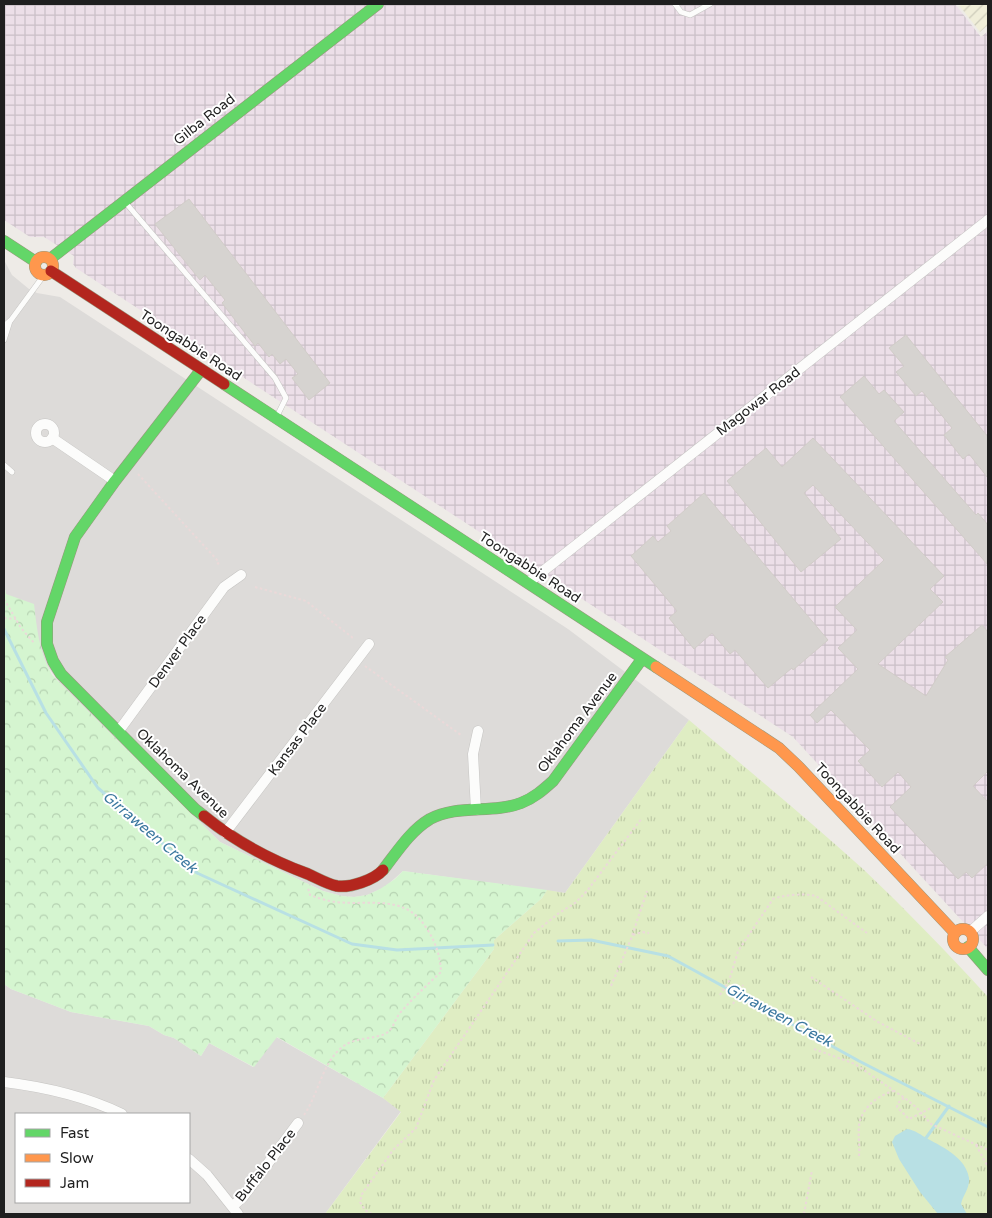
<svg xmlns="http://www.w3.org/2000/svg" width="992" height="1218" font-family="'Varela Round',sans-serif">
  <defs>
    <pattern id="industrial-grid" width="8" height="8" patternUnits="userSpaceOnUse" patternTransform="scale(1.25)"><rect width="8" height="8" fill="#ecdfe8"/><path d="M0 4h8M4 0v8" fill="none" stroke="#cabfc7"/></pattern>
    <pattern id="farmland-furrows" width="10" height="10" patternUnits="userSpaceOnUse" patternTransform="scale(1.25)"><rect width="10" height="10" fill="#f0eed9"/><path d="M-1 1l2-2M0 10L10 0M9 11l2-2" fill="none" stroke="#cdccba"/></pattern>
    <pattern id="grass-tufts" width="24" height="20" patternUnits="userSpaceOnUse" patternTransform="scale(1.25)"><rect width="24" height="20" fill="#dfedc3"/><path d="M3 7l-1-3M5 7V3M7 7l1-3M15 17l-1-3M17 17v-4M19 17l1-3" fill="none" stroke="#bfcba7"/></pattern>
    <pattern id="park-crowns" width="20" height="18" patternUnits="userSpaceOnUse" patternTransform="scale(1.25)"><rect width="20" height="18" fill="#d5f5d0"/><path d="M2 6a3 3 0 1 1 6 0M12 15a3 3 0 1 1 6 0" fill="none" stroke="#b6d2b2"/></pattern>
  </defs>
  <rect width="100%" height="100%" fill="#eeebe7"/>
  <g fill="#dddbd9" fill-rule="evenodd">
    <polygon points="4,260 12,275 29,289 37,293 60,297 568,629 689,720 565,893 403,871 385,887 367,895 354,897 342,896 323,891 220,842 61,685 46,664 39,644 6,594 4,582"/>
    <path d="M4 984 11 989 71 1012 149 1026 164 1035 174 1038 201 1056 209 1043 253 1067 276 1037 383 1098 401 1111 325 1214H4ZM16 1114H189V1202H16Z"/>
  </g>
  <polygon fill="url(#industrial-grid)" points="4,4 955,4 981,37 988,31 988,949 793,737 76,268 73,264 74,256 44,237 30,237 4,220"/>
  <polygon fill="url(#farmland-furrows)" points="958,4 988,4 988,25 980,32"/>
  <path fill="url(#grass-tufts)" d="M689 720C747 769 806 818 863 869 906 910 948 953 988 997V1214H325L401 1112 383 1098 494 949V940L542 898 547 890 565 893Z"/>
  <path fill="url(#park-crowns)" d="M4 582 6 594 34 604C37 629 39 652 52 675L220 842 323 891 342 896 354 897 367 895 380 889 395 879 403 871 547 890 542 898 494 940V949L383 1098 277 1037 254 1067 209 1043 201 1056 174 1038 164 1035 149 1026 71 1012 11 989 4 984Z"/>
  <path fill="#b8e0e4" d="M907 1129C915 1130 921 1135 928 1139 943 1147 966 1158 969 1178 970 1188 963 1195 961 1204L967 1214H938L920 1192 899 1159 892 1142 895 1136Z"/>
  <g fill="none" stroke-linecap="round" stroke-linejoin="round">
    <g stroke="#b8e0e4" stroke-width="3">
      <polyline points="4,629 46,713 98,788 197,873 352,944 397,950 493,945"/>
      <polyline points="558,941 591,940 668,956 859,1061 988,1127"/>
      <polyline points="926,1138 949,1106"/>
    </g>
  </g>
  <g fill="#d6d3d0" stroke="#d1ccc8">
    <polygon points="189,199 330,383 309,400 292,378 298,374 286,359 280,364 272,354 269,357 258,343 255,346 222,303 225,300 205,275 200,280 155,224"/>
    <polygon points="906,335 988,437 988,478 969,454 963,459 944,435 952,428 922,391 916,396 896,372 904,366 889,348"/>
    <polygon points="864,376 879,394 884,390 904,412 894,421 976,515 978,513 988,525 988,565 840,397"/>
    <polygon points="813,438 944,576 930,589 943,602 878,664 926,696 948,660 945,657 982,625 988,632 988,771 973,786 988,802 988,863 972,878 966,872 958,879 890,807 911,787 898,772 882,787 858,761 870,750 831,710 817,723 810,715 858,669 838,648 857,630 835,607 884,560 813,485 804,493 841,539 801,572 727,481 766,448 782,467"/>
    <polygon points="704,493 828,640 793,670 792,668 768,688 735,650 730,654 712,633 694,649 669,618 677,611 631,556 653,536 658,542 671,531 667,526"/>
  </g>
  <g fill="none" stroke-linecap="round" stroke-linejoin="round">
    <g stroke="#c6c5c3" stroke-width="6">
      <g id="lane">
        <polyline points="675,4 681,12 690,15 710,4"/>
        <polyline points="125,202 275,378 286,398 276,418"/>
        <polyline points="4,326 11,320 44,275"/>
        <polyline points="4,340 10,321"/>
        <polyline points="4,465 12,472"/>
      </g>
    </g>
    <g stroke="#c6c5c3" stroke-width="11">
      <g id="street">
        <circle cx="45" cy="433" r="9"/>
        <polyline points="52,438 115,481"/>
        <polyline points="528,583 988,220"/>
        <polyline points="118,732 224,587 241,575"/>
        <polyline points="476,810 473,754 478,731"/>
        <polyline points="225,833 369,644"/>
        <polyline points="970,932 988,916"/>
        <path d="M4 1082C45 1087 85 1096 122 1114"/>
        <polyline points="189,1159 207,1175 238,1214"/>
        <polyline points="233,1206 243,1197 298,1123"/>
      </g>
    </g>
    <g stroke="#99987e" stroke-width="12">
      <g id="fast">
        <polyline points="4,241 36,262"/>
        <polyline points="50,259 378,4"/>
        <polyline points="201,370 115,481 75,537 47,622 47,644 53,661 61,674 195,809 204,816"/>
        <polyline points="224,384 656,667"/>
        <path d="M383 870C397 852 410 831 430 819 458 804 492 814 521 803 534 798 543 790 553 781L642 659"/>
        <polyline points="968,947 988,970"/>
      </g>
    </g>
    <g stroke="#99987e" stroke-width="12">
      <g id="slow">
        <circle cx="44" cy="266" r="9"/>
        <polyline points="656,667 779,748 798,766 955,933"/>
        <circle cx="963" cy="939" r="10"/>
      </g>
    </g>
    <g stroke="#99987e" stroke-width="12">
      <g id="jam">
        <polyline points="51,271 224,384"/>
        <path d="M204 816C236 842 270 860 308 874 317 878 327 884 337 886 350 888 374 880 383 870"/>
      </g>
    </g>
    <g stroke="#ebd9d9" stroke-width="2" stroke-dasharray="2.5 2.5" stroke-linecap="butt">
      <polyline points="138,474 219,562 217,565"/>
      <polyline points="255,587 306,601 353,638"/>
      <polyline points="4,599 21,628 35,644"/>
      <polyline points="4,618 16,619"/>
      <polyline points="365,666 461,735"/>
      <polyline points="633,935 642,932 649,933"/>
      <polyline points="811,977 878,1022 922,1045"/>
      <polyline points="611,986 631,939 647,891"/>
      <path d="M720 995 729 981 738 951 773 899C783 895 805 893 816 896L867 933"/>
      <polyline points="733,1004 743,985"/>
      <polyline points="814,1049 855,1064 906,1099 917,1108 931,1124 988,1150"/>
      <polyline points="904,1098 898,1103 897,1107 909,1119 931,1108"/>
      <path d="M304 1115C318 1095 322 1064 341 1048 354 1036 377 1040 388 1032 394 1027 395 1019 400 1013 413 998 427 985 441 972 440 955 436 943 427 929 405 893 371 906 336 902 327 901 318 898 310 895L308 888"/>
      <polyline points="976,1145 988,1167"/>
      <path d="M859 1156C860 1146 858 1137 859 1127 860 1109 877 1096 893 1091"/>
      <polyline points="372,1214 365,1210 360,1202 362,1194 393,1150 416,1128 434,1080 534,933 559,913 575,903 587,891 642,818"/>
      <polyline points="804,1214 812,1170"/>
    </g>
    <use href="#lane" stroke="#fcfcfb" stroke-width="5"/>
    <use href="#street" stroke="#fcfcfb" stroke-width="10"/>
    <use href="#fast" stroke="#63d668" stroke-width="11"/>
    <use href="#slow" stroke="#ff974d" stroke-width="11"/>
    <use href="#jam" stroke="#b3261e" stroke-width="11"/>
  </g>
  <g text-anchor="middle" stroke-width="4" stroke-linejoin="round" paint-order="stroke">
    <g font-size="14" fill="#1f1f1f" stroke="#fff">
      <text transform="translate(204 119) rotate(-38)" y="5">Gilba Road</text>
      <text transform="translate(191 345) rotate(33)" y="5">Toongabbie Road</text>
      <text transform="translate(758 401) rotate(-38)" y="5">Magowar Road</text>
      <text transform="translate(530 567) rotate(33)" y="5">Toongabbie Road</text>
      <text transform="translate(177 651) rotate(-54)" y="5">Denver Place</text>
      <text transform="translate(577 722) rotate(-53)" y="5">Oklahoma Avenue</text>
      <text transform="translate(297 739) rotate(-53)" y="5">Kansas Place</text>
      <text transform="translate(183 773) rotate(44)" y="5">Oklahoma Avenue</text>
      <text transform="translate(858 808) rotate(47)" y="5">Toongabbie Road</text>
      <text transform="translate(265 1165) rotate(-52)" y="5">Buffalo Place</text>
    </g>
    <g font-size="15" font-style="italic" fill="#3b789f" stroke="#fff">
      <text transform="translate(150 832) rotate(40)" y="5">Girraween Creek</text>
      <text transform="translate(779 1015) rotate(28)" y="5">Girraween Creek</text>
    </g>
  </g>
  <rect width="992" height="1218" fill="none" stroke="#1f1f1f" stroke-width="10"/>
  <rect x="15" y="1113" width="175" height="90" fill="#ffffff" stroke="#a5a5a5"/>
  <rect x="25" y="1129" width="25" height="8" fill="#63d668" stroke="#a5a5a5"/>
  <text x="60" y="1138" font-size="15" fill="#1f1f1f">Fast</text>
  <rect x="25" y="1154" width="25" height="8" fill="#ff974d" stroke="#a5a5a5"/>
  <text x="60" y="1163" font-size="15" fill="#1f1f1f">Slow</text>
  <rect x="25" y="1179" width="25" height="8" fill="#b3261e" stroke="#a5a5a5"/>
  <text x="60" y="1188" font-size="15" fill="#1f1f1f">Jam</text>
</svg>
